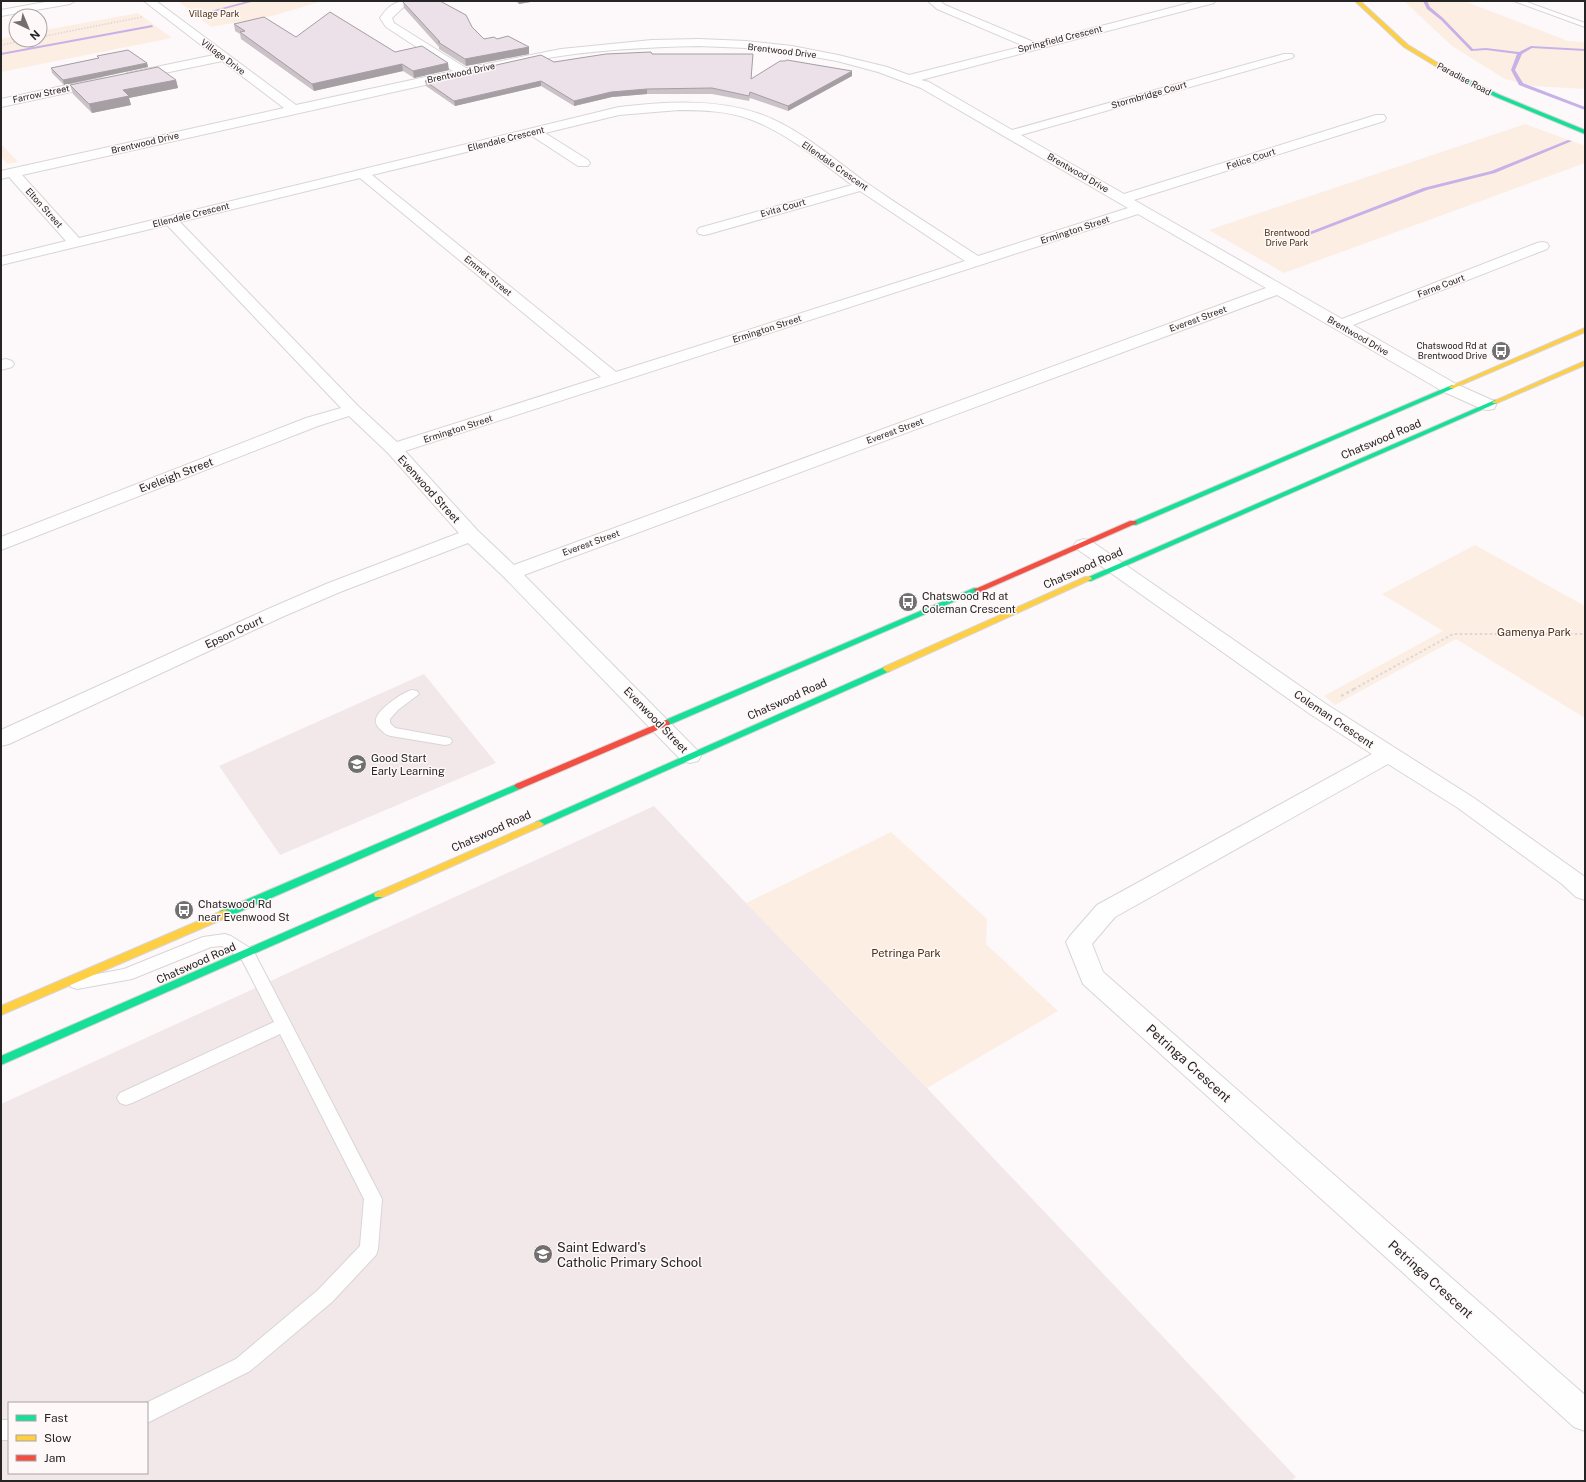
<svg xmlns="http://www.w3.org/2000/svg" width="1586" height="1482" font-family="'Public Sans',sans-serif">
  <rect width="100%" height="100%" fill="#fdf9fa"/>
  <g fill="#f2e8ea" fill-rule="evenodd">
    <polygon points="424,674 496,763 280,855 219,766"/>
    <path d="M654 806 746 903 927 1088 1296 1477 1291 1481H1V1104ZM9 1403H147V1473H9Z"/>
  </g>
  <g fill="#fceee3">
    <polygon points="178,1 323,1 272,16 211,27"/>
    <polygon points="1404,1 1464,1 1568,41 1585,42 1585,89 1533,86 1505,79 1452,46"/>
    <polygon points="138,13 172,38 1,72 1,39 16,36 16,40 40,40 40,31"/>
    <polygon points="1525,124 1585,146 1585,163 1284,273 1209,230"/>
    <polygon points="1,144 18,162 7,164 1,157"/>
    <polygon points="1475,545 1585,606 1585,718 1456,639 1335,705 1324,696 1443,631 1382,594"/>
    <polygon points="891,832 987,919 986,944 1058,1011 927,1088 746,903"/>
  </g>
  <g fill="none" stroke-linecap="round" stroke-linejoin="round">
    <g fill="#c7b2e8" fill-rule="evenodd">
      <polygon points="248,1 255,1 194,17 192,16"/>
      <polygon points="1423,1 1427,1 1430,7 1443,18 1473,49 1486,48 1519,52 1531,46 1585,49 1585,51 1532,48 1522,54 1515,70 1523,83 1585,107 1585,110 1519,85 1511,70 1517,54 1486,50 1471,51 1441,20 1427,9"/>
      <polygon points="152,25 153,27 1,55 1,53"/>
      <polygon points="1568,140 1572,141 1495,173 1427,190 1304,237 1299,236 1423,188 1491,171"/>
    </g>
    <g stroke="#d8d5d6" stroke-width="2">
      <g id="lane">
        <polygon points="1514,1 1524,1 1585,23 1585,27"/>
        <path d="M412 690 417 691 419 694 398 710 390 719V723L395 728 450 738 452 741 450 744 445 745 391 736C386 735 384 733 381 730 378 727 375 724 376 719 378 709 403 692 412 690Z"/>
        <polygon points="225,934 231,936 253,950 382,1199 378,1249 376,1255 332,1302 250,1371 147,1423 146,1403 236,1359 318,1290 360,1246 364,1199 280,1034 132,1103 126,1105 120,1103 117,1098 120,1093 274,1022 241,958 222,946 211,947 132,979 77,989 71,987 69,983 71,979 124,969 203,937"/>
        <rect x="1" y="1420" width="8" height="20"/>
      </g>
    </g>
    <g stroke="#d8d5d6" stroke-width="2">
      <g id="street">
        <polygon points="51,1 75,1 70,4 1,16 1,10"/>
        <path d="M144 1H156L296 105 453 71 386 27 380 18C389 5 395 1 410 1L392 18 394 23 466 68 561 49 652 40 699 39 746 41 792 46 838 55 887 67 909 75 1024 46 937 9 928 1H940L945 5 1036 43 1197 1H1215L1214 3 921 80 929 82 1012 130 1284 54H1292L1294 56 1292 58 1021 135 1124 194 1376 115H1384L1386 118 1384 121 1134 200 1342 319 1537 243 1542 242 1547 243 1549 246 1547 249 1353 325 1456 384 1494 401 1496 405 1494 409 1488 410 1482 409 1444 392 1277 295 524 575 698 751 701 756 698 761 690 763 682 761 504 577 468 543 340 592 282 617 9 744 1 746V730L268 609 326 584 459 533 388 453 349 416 318 426 1 550V537L306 418 341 408 167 225 1 265V257L66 241 9 177 1 179V171L284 108 222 61 131 80 127 79 125 76 127 73 214 55ZM699 46 746 48 792 53 837 61 878 72 921 88 1128 208 978 256C940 231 901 207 864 181 831 157 799 128 760 114 714 98 666 102 619 107L79 238 22 175 541 59C593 50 646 47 699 46ZM679 110C704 110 729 111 752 120 789 134 820 161 852 185L699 228 697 231 699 234 704 235 709 234 860 191 965 261 616 372 372 175 532 136 578 166H588L590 163 588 160 545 133 619 115ZM360 178 601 377 397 442 358 406 180 222ZM1138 214 1266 288 514 565 478 531 405 451Z"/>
        <polygon points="100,78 104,79 106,82 104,85 1,107 1,99"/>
        <polygon points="6,359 12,361 14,364 12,367 1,370 1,360"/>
        <polygon points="1084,539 1091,541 1326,704 1474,798 1585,877 1585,900 1576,897 1562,884 1458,808 1388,764 1115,917 1092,944 1103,972 1585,1395 1585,1431 1574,1427 1083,984 1066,942 1070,936 1097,905 1372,754 1310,714 1077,549 1074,545 1077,541"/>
      </g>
    </g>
    <g stroke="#d8d5d6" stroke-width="2">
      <g id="fast">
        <polygon points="1452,74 1456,74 1500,95 1585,130 1585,134 1496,97 1452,76"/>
        <polygon points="1452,385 1455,387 1454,388 1136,525 1130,525 1129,523"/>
        <polygon points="1495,400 1497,401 1497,403 1091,581 1085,581 1084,579"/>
        <polygon points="974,588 977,588 981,590 669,725 666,726 662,723 663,721"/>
        <polygon points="887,666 891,669 890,671 542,826 539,827 534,824 536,822"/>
        <polygon points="519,783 524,786 522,788 228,917 220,917 219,914 220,911"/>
        <polygon points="379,891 383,893 384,895 383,897 1,1065 1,1056"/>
      </g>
    </g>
    <g stroke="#d8d5d6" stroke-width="2">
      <g id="slow">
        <polygon points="1355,1 1360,1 1408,45 1456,74 1456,76 1452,76 1404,47"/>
        <polygon points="1585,328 1585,332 1454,388 1450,388 1449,387"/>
        <polygon points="1585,361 1585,365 1497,403 1493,403 1492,402"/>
        <polygon points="1085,577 1091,577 1092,579 890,671 887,672 883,669 884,667"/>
        <polygon points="539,821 544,824 542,826 383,897 375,897 374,895 375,893"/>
        <polygon points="224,910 228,911 229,914 228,917 1,1015 1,1006"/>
      </g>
    </g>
    <g stroke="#d8d5d6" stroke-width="2">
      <g id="jam">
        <polygon points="1130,521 1136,521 1137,523 980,592 977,592 973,590"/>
        <polygon points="666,720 669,721 670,723 669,725 522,788 519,789 514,786 516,784"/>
      </g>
    </g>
    <g stroke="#d9d9d9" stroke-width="1.5" stroke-dasharray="1.5 1.5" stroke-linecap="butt">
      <polyline points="40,37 142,17"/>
      <polyline points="1,45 26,40"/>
    </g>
    <polyline stroke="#d9d9d9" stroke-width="2" stroke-dasharray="2.5 2.5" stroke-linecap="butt" points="1354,689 1453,634 1585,634"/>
    <polyline stroke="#d9d9d9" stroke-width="2.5" stroke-dasharray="3 3" stroke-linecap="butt" points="1341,696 1356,688"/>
    <use href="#lane" fill="#fffefe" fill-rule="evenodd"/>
    <use href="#street" fill="#fffefe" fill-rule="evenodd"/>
    <use href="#fast" fill="#16e098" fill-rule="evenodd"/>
    <use href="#slow" fill="#ffcf43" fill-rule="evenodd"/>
    <use href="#jam" fill="#f24e42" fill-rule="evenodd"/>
  </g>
  <g fill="#cbc2c8">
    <polygon points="515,1 536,1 519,4"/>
    <polygon points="403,2 472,27 484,39 497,39 529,47 529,54 466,66 439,49 439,47 404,8"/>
    <polygon points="234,24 296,37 395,52 449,70 414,78 403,71 314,91 241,39 240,34 235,31"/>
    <polygon points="652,54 753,54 751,79 852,76 788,111 750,98 749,101 712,94 647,94 612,97 574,106 541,86 455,106 426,86 425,81 554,62"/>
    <polygon points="97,56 147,63 148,67 64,85 52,73 51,68 98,58"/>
    <polygon points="176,80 178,88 129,98 131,105 92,113 73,94 70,85"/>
  </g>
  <g fill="#a59ea3">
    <polygon points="519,1 536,1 519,4"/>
    <polygon points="529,47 529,54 466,66 465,59"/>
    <polygon points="147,63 148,67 64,85 63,80"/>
    <polygon points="448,63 449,70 414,78 413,71"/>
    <polygon points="402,64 403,71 314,91 312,84"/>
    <polygon points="852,71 852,76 788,111 788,106"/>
    <polygon points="176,80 178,88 129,98 131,105 92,113 89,104 123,90"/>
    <polygon points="541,81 541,86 455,106 454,101"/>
    <polygon points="647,89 647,94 612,97 574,106 574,101 611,92"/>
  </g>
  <g fill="#ece1e9" stroke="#a59ea3">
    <polygon points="404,1 440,1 466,15 472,27 484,39 494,37 497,39 508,36 529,47 465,59 438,42 440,42 403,2"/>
    <polygon points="330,12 395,52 422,46 448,63 413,71 402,64 312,84 240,32 245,31 234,24 264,17 296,37"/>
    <polygon points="128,50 147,63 63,80 51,68 99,58 97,56"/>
    <polygon points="651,52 652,54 753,54 751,79 780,61 785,61 787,60 852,71 788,106 750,92 749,96 712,88 647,89 611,92 574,101 541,81 454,101 425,81 541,55 554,62 606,54"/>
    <polygon points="158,67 176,80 123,90 129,96 89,104 70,85"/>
  </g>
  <defs>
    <g id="bus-disc" transform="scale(1)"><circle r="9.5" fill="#726f70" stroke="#fef8f9"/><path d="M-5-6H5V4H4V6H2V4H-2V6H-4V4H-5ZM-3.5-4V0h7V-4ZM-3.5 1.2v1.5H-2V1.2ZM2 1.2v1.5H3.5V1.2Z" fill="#fff"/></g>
    <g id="school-disc" transform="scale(1)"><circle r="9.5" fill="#726f70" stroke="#fef8f9"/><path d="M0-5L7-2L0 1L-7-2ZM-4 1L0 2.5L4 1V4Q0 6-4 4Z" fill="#fff"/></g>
  </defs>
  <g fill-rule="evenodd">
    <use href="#bus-disc" x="1501" y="351"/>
    <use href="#bus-disc" x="908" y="602"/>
    <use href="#school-disc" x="357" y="764"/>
    <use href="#bus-disc" x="184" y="910"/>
    <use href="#school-disc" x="543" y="1254"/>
  </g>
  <g text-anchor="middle" stroke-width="3" stroke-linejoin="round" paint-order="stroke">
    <g font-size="9" fill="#4b3013" stroke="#fef8f9">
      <text x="214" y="17">Village Park</text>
      <text x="1287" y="236">Brentwood<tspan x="1287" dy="10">Drive Park</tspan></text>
    </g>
    <g font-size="9" fill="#272425" stroke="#fef8f9">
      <text transform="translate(1060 39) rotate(-14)" y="3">Springfield Crescent</text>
      <text transform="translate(782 51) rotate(7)" y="3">Brentwood Drive</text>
      <text transform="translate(223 57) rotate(37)" y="3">Village Drive</text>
      <text transform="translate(461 73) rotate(-12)" y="3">Brentwood Drive</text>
      <text transform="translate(1464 79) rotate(28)" y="3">Paradise Road</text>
      <text transform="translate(41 94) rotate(-12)" y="3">Farrow Street</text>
      <text transform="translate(1149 95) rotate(-16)" y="3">Stormbridge Court</text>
      <text transform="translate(506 139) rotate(-14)" y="3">Ellendale Crescent</text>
      <text transform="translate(145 143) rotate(-13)" y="3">Brentwood Drive</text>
      <text transform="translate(1251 159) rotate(-18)" y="3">Felice Court</text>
      <text transform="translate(835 166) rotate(35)" y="3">Ellendale Crescent</text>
      <text transform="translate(1078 173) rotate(30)" y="3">Brentwood Drive</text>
      <text transform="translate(44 208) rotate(48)" y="3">Elton Street</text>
      <text transform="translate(783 208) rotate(-16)" y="3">Evita Court</text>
      <text transform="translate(191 215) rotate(-14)" y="3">Ellendale Crescent</text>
      <text transform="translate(1075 230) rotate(-18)" y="3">Ermington Street</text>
      <text transform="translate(488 276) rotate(39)" y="3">Emmet Street</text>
      <text transform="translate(1441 286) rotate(-21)" y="3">Farne Court</text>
      <text transform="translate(1198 319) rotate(-20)" y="3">Everest Street</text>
      <text transform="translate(767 329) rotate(-18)" y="3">Ermington Street</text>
      <text transform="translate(1358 336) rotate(30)" y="3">Brentwood Drive</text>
      <text transform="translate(458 429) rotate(-18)" y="3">Ermington Street</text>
      <text transform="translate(895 431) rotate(-20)" y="3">Everest Street</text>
      <text transform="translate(591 543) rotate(-20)" y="3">Everest Street</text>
    </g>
    <g font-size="9" fill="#272425" stroke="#fef8f9" text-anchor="end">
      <text x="1487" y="349">Chatswood Rd at<tspan x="1487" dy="10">Brentwood Drive</tspan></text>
    </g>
    <g font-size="11" fill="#272425" stroke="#fef8f9">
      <text transform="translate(1381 439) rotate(-23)" y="4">Chatswood Road</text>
      <text transform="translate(176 475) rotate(-21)" y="4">Eveleigh Street</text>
      <text transform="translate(429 489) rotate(48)" y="4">Evenwood Street</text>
      <text transform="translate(1083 568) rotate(-24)" y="4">Chatswood Road</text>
      <text transform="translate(234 632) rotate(-25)" y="4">Epson Court</text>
      <text transform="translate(787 699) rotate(-24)" y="4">Chatswood Road</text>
      <text transform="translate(1334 719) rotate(34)" y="4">Coleman Crescent</text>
      <text transform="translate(656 720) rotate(46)" y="4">Evenwood Street</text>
      <text transform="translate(491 831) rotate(-24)" y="4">Chatswood Road</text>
      <text transform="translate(196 963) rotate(-24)" y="4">Chatswood Road</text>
    </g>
    <g font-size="11" fill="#272425" stroke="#fef8f9" text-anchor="start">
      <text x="922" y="600">Chatswood Rd at<tspan x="922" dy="13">Coleman Crescent</tspan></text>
      <text x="371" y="762">Good Start<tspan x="371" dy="13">Early Learning</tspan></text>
      <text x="198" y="908">Chatswood Rd<tspan x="198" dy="13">near Evenwood St</tspan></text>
    </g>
    <g font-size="11" fill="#4b3013" stroke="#fef8f9">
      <text x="1534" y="636">Gamenya Park</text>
      <text x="906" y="957">Petringa Park</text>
    </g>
    <g font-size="13" fill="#272425" stroke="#fef8f9">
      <text transform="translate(1189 1063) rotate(42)" y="5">Petringa Crescent</text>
      <text transform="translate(1431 1279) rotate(42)" y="5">Petringa Crescent</text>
    </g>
    <g font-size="13" fill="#272425" stroke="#fef8f9" text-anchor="start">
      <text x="557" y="1252">Saint Edward's<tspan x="557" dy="15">Catholic Primary School</tspan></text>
    </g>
  </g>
  <rect width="1586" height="1482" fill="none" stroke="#272425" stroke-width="4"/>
  <rect x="8" y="1402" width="140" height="72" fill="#fef8f9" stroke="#a8a3a4"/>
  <rect x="16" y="1415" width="20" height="6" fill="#16e098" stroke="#a8a3a4"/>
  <text x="44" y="1422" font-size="12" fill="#272425">Fast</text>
  <rect x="16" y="1435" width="20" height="6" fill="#ffcf43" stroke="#a8a3a4"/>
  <text x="44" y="1442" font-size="12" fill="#272425">Slow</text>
  <rect x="16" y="1455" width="20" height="6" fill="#f24e42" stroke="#a8a3a4"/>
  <text x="44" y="1462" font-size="12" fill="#272425">Jam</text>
  <g transform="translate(28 28) rotate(136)"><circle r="19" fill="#fef8f9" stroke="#a8a3a4"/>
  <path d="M0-3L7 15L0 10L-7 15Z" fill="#726f70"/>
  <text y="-6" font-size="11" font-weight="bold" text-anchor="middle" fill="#272425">N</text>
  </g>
</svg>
